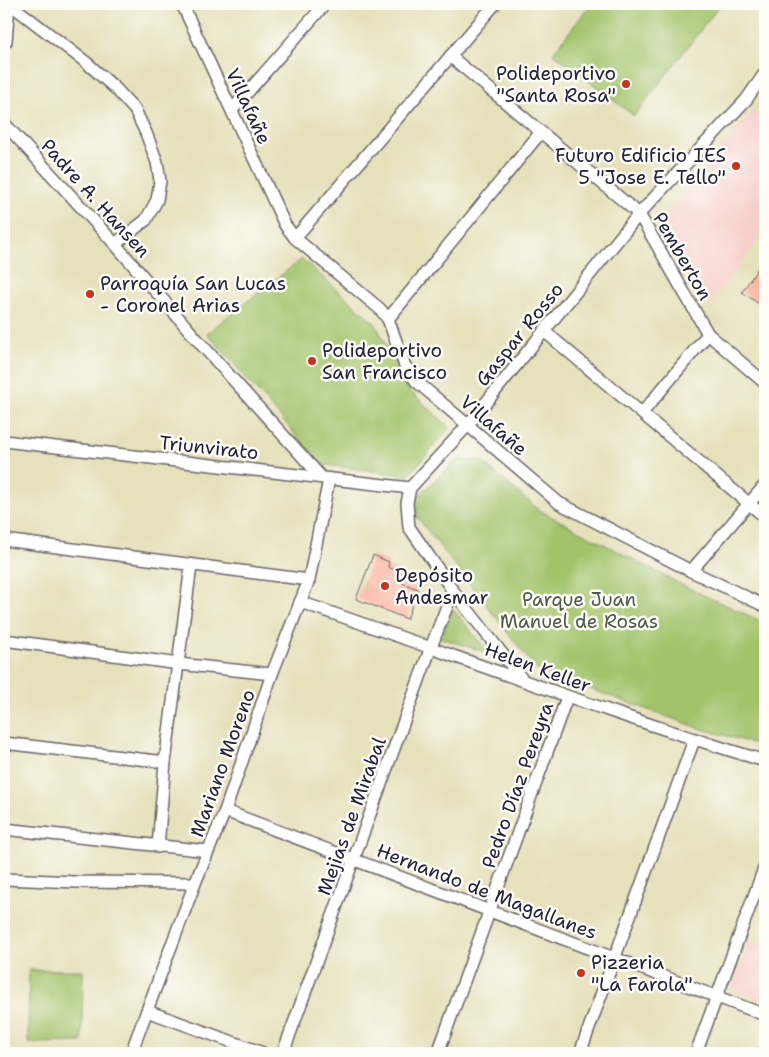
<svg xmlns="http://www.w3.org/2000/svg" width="769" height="1057" font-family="'Shantell Sans',sans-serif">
  <rect width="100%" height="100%" fill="#fdfcf7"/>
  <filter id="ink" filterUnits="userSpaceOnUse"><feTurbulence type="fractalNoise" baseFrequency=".02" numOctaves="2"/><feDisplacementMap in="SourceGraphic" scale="10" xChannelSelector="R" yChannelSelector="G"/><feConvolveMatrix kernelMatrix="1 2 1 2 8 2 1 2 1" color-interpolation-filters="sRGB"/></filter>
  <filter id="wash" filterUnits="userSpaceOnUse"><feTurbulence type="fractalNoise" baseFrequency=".0096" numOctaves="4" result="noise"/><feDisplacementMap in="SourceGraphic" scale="20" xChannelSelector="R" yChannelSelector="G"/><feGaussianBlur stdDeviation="1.12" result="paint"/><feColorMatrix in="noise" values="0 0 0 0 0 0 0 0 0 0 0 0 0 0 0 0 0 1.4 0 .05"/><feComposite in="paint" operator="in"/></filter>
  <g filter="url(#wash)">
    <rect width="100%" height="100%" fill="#e6e0bb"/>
    <g fill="#f7d0cc">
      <polygon points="765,113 765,230 709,305 664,219 749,114"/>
      <polygon points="751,940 765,946 765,1002 731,987"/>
    </g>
    <g fill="#a3c36b" stroke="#627253">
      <polygon points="591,4 721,4 634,116 553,53"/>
      <polygon points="302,259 375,323 408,389 450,428 408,476 321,464 207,333"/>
      <polygon points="458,459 481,461 539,510 688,588 765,623 765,747 699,728 537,670 417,517 417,497"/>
      <polygon points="453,609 489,653 441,638"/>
      <polygon points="29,970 83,970 82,1042 28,1043"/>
    </g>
    <g id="blocks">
      <g fill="#fcab95">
        <polygon points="765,258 765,308 742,292"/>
        <polygon points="373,555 389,562 388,567 405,574 402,583 418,589 407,619 356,599"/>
      </g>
    </g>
  </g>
  <g filter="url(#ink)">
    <use href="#blocks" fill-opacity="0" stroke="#676468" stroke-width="1"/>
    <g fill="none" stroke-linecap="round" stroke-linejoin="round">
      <g stroke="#676468" stroke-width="14">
        <g id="minor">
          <polyline points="10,4 87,63 116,89 135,110 146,133 157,162 160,181 157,200 146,220 115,244"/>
          <polyline points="182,4 285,225 295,238 380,309 388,319 405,366 416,381 559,503 691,571 765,606"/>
          <polyline points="450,56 639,214 708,334 765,383"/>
          <polyline points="232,110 325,4"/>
          <polyline points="4,123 115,244 201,344 321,477"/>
          <polyline points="295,238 495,4"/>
          <polyline points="388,319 541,132"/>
          <polyline points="544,331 765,517"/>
          <polyline points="643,412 708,334"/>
          <polyline points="4,441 410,488"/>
          <polyline points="4,540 309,580"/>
          <polyline points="691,571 765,485"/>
          <path d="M300 602C455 655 608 714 765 761"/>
          <polyline points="4,640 179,664 272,674"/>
          <polyline points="522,679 453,591 409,527 407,503 410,488 467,426 639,214 746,100 765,73"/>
          <polyline points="4,743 165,762"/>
          <polyline points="225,811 765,1015"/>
          <polyline points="4,829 208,851"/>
          <polyline points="158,847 165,762 191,566"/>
          <polyline points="4,879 76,882 195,883"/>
          <polyline points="147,1011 263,1053"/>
          <polyline points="131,1053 195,883 225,811 272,674 309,580 329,479"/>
          <polyline points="283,1053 431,647 453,591"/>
          <polyline points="438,1053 567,697"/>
          <polyline points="580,1053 694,740"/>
          <polyline points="696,1053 765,866"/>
        </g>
      </g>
      <g stroke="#676468" stroke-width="18">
        <polyline id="secondary" points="4,41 7,4"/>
      </g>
      <use href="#minor" stroke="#fff" stroke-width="11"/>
      <use href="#secondary" stroke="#fff" stroke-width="15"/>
    </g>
  </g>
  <g fill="#c8321e" stroke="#fdfcf7" stroke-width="2">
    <circle cx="626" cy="84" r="5"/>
    <circle cx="736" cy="166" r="5"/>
    <circle cx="90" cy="294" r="5"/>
    <circle cx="312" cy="361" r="5"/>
    <circle cx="385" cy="586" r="5"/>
    <circle cx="581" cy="973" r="5"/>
  </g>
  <g text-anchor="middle" stroke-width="5" stroke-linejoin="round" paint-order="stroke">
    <g font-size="19" fill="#22223b" stroke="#fdfcf7" text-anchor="start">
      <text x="616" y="80" text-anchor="end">Polideportivo<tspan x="616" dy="22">"Santa Rosa"</tspan></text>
      <text x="726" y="162" text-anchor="end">Futuro Edificio IES<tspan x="726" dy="22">5 "Jose E. Tello"</tspan></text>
      <text x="100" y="290">Parroquía San Lucas<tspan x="100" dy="22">- Coronel Arias</tspan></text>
      <text x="322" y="357">Polideportivo<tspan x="322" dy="22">San Francisco</tspan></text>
      <text x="395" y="582">Depósito<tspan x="395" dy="22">Andesmar</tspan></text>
      <text x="591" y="969">Pizzeria<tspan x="591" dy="22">"La Farola"</tspan></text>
    </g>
    <g font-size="19" fill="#22223b" stroke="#fdfcf7">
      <text transform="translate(249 106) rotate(65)" y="7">Villafañe</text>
      <text transform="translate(96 198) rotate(48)" y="7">Padre A. Hansen</text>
      <text transform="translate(683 256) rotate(60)" y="7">Pemberton</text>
      <text transform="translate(519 334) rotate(-51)" y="7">Gaspar Rosso</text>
      <text transform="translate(494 425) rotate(41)" y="7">Villafañe</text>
      <text transform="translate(209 447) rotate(6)" y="7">Triunvirato</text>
      <text transform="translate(538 667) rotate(20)" y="7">Helen Keller</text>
      <text transform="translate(222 763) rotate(-70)" y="7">Mariano Moreno</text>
      <text transform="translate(517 785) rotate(-70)" y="7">Pedro Díaz Pereyra</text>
      <text transform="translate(351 816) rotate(-70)" y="7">Mejias de Mirabal</text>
      <text transform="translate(487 891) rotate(21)" y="7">Hernando de Magallanes</text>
    </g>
    <g font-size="19" fill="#4f5a4c" stroke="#fdfcf7">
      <text x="579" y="606">Parque Juan<tspan x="579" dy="22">Manuel de Rosas</tspan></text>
    </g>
  </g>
  <rect width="769" height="1057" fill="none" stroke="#fdfcf7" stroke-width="20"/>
</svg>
